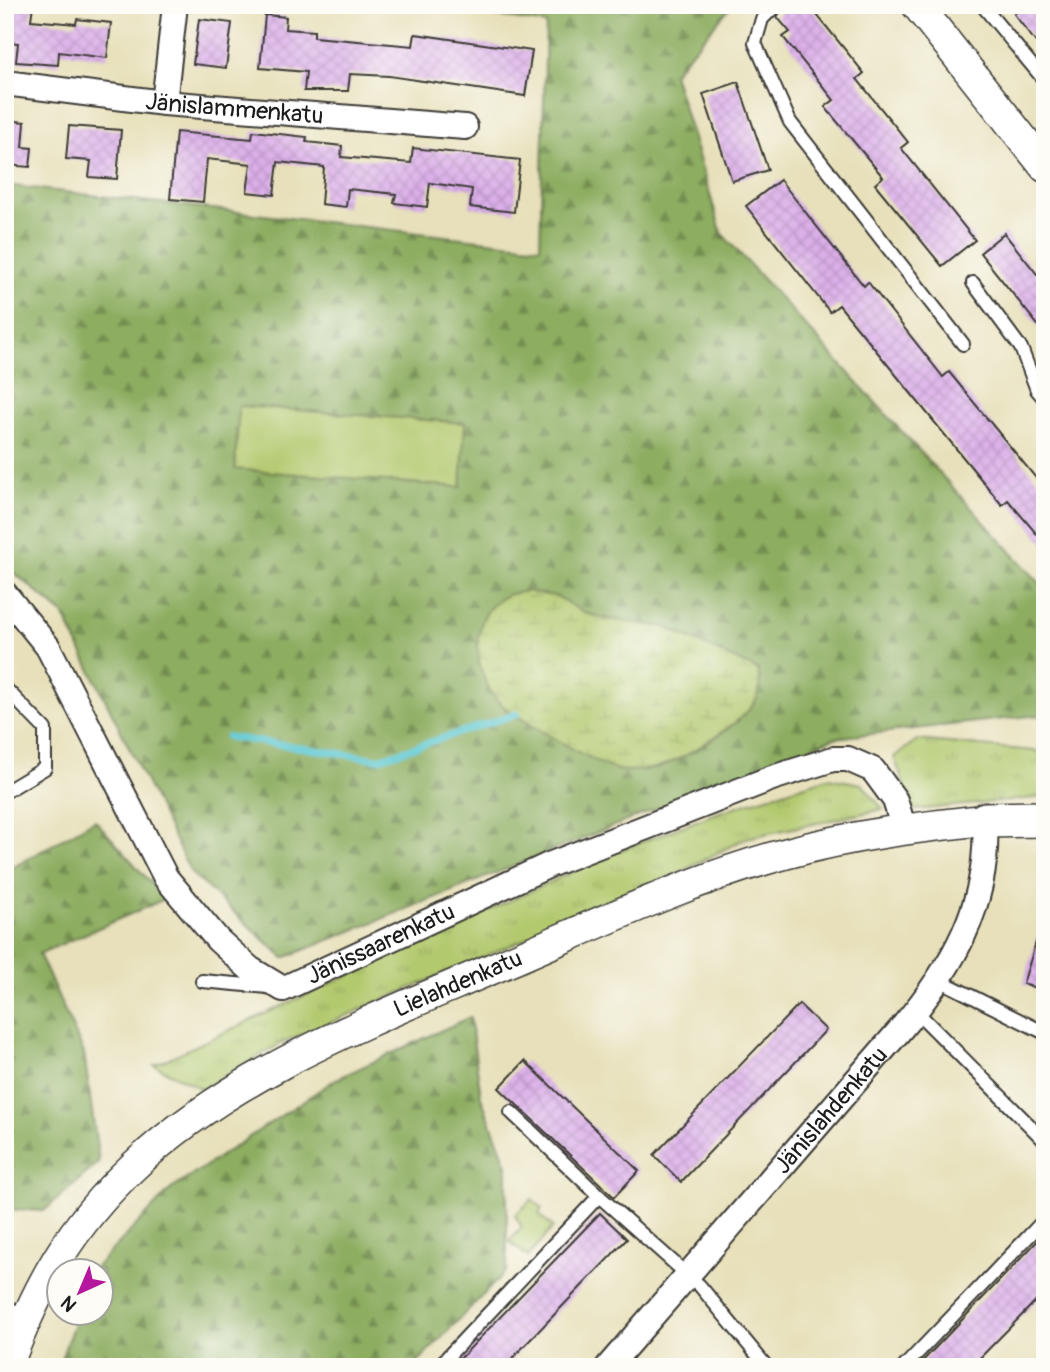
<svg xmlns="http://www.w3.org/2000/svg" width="1050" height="1372" font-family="Pangolin,sans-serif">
  <defs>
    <pattern id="grass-tufts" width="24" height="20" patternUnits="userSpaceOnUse" patternTransform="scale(1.75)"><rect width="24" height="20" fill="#b2c96e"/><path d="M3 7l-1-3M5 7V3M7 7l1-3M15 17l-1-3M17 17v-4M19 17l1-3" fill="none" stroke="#98ac5f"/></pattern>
    <pattern id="forest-firs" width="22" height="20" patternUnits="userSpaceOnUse" patternTransform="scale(1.75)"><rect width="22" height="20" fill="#8dad61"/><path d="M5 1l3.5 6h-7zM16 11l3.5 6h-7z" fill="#728c4f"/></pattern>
    <pattern id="wetland-marsh" width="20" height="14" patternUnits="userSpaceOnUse" patternTransform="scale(1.75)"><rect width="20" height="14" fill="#b2c96e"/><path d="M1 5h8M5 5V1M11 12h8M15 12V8" fill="none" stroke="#98ac5f"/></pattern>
    <pattern id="building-cross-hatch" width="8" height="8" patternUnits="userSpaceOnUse" patternTransform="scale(1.75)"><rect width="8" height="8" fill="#dbafe9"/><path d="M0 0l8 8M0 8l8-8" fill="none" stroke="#bb96c7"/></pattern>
  </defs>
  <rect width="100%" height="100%" fill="#fdfcf7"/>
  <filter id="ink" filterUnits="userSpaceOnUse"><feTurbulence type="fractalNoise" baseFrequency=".0143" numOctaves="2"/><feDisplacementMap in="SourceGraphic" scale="14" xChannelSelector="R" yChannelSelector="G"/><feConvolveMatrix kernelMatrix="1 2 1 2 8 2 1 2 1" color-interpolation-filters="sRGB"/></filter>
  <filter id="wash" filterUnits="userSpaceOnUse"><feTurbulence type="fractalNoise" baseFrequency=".00686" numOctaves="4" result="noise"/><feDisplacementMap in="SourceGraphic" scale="28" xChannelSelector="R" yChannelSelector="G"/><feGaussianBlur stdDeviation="1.57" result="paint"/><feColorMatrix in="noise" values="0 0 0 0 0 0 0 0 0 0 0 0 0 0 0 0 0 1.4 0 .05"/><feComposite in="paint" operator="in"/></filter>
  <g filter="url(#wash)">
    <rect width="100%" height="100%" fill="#e7e0ba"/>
    <g fill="url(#grass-tufts)" stroke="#677245" stroke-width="2">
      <polygon points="917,740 1045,752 1045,797 914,810 894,757"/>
      <polygon points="828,778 862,784 883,809 746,838 675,875 280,1044 202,1089 154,1065 611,854 722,811"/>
    </g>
    <g fill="url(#forest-firs)" stroke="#54643e" stroke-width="2" fill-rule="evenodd">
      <path d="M425 5H732L673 73 722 234 1045 589V718L1040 715 834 738 284 958 191 873 63 614 5 565V185L540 247 546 24ZM239 406 465 423 461 487 235 469ZM526 591 558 597 584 613 757 670 738 721 699 749 659 768 634 771 615 769 539 729 499 703Z"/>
      <polygon points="95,820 165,899 39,954 84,1053 99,1162 44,1211 5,1209 5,872"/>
      <polygon points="470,1017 481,1097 507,1165 507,1270 413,1367 58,1367 78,1313 102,1312 102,1270 93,1270 170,1190 336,1079"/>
    </g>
    <path fill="url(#wetland-marsh)" stroke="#677245" stroke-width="2" d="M526 591 558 597 584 613 607 619 665 627 758 670C766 698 748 714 726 729 699 748 670 769 636 771 630 771 621 771 615 769 595 763 514 717 500 703 473 677 466 615 505 596 511 593 520 593 526 591Z"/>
    <g fill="#b2c96e" stroke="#677245" stroke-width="2">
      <polygon points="239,406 465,423 461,487 235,469"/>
      <polygon points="532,1199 542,1208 539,1214 553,1227 528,1257 509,1241 522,1228 515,1215"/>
    </g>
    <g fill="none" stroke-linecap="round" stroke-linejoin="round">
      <polyline stroke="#5bc8d1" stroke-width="7" points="228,737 378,759 517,714"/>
    </g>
    <g id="blocks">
      <g fill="url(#building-cross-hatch)">
        <polygon points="5,5 33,5 31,20 76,24 77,19 111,23 107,58 59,52 58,65 16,62 18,43 5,42"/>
        <polygon points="785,5 809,5 864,73 857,79 908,142 901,148 975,240 942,266 875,184 883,177 825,107 834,100 783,37 790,32 777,17"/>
        <polygon points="1025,5 1045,5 1045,54 1014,14"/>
        <polygon points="265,15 286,17 285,29 314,31 314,37 413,46 415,34 532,51 525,96 389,76 350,74 348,91 304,91 306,72 260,68"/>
        <polygon points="199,19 232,23 226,68 193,64"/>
        <polygon points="738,82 768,170 732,181 703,94"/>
        <polygon points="5,120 25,122 23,147 32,148 30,167 5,165"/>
        <polygon points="69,126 121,130 117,179 89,177 91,161 66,159"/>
        <polygon points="253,131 307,137 306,142 342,146 341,157 411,163 413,148 520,160 514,212 470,207 472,189 430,183 427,207 394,203 396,194 348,189 346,207 321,204 324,167 278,162 274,195 247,192 251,164 207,159 203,202 170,199 176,132 252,139"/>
        <polygon points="780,180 864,286 868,282 943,377 949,372 1045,489 1045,544 1008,500 1002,505 839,305 830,312 746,206"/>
        <polygon points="1004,233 1045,284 1045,334 980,253"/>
        <polygon points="1040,929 1045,929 1045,991 1023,984"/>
        <polygon points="799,1004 826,1030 681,1182 654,1155"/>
        <polygon points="525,1061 639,1171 614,1197 499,1088"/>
        <polygon points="600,1213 627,1239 504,1367 452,1367"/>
        <polygon points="1045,1233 1045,1291 1025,1312 971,1367 917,1367"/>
      </g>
    </g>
  </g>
  <g filter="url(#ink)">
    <use href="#blocks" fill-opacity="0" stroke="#3a3934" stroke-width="2"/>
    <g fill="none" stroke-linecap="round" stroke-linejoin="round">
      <g stroke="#3a3934" stroke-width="16">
        <g id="service">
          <polyline points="776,5 762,19 755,43 790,122 963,344"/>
          <polyline points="982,5 1045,81"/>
          <polyline points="973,283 1021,348 1037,390 1045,399"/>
          <polyline points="5,688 45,729 45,768 5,792"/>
          <polyline points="939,980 1045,1033"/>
          <polyline points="202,981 268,987"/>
          <polyline points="916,1011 1045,1141"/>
          <polyline points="511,1112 599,1196 700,1286 767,1367"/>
          <polyline points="5,1305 25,1318"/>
          <polyline points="438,1367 599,1196"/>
          <polyline points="904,1367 1045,1219"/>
        </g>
      </g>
      <g stroke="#3a3934" stroke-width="28">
        <g id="minor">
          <path id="s1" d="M5 83 164 103 465 127"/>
          <polyline points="164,103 175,5"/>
          <path id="s2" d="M5 594 48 647 166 878 218 940 250 969 283 989 549 865 772 778 833 759H848L873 770 895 800 904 829"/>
          <path id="s3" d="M608 1367 900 1030C953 967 990 904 985 820"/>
        </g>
      </g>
      <g stroke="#3a3934" stroke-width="33">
        <g id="tertiary">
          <polyline points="917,5 1045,167"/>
          <path id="s4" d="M7 1367C37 1286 70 1226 134 1166 231 1075 362 1024 482 973 583 931 683 881 788 853 853 835 919 827 985 820"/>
        </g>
      </g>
      <g stroke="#3a3934" stroke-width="38">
        <polyline id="secondary" points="985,820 1045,819"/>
      </g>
      <use href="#service" stroke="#fff" stroke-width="12"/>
      <use href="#minor" stroke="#fff" stroke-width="24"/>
      <use href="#tertiary" stroke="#fff" stroke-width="30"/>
      <use href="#secondary" stroke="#fff" stroke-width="35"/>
    </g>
  </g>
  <g text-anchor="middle" stroke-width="7" stroke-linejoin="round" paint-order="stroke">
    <g font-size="24" fill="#1c1c1c" stroke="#fdfcf7">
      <text dy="8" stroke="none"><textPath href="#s1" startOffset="231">Jänislammenkatu</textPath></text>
      <text dy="8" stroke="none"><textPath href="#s2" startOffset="598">Jänissaarenkatu</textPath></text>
      <text dy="8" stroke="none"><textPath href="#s4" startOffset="614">Lielahdenkatu</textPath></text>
      <text dy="8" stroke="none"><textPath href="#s3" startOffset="340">Jänislahdenkatu</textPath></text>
    </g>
  </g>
  <rect width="1050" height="1372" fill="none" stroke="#fdfcf7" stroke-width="28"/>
  <g transform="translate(80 1292) rotate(224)"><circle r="33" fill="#fdfcf7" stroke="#a3a29f" stroke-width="2"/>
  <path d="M0-5L12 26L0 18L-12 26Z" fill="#b5179e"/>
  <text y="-10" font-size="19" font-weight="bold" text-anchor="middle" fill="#1c1c1c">N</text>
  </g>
</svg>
